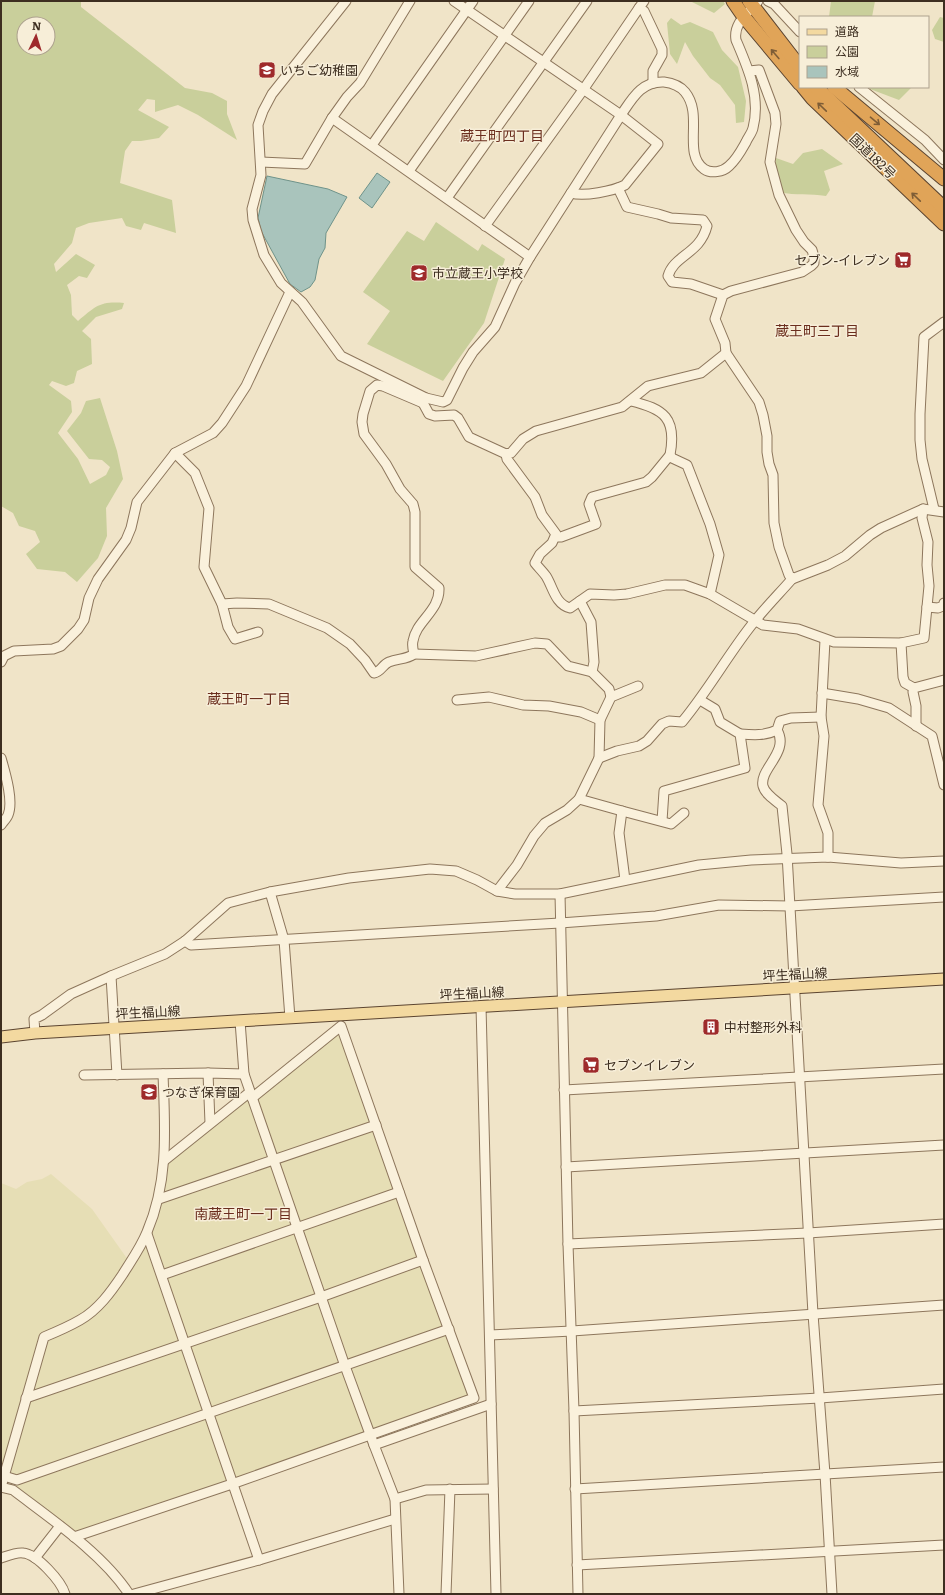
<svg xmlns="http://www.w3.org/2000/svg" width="945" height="1595" font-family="Literata,'Noto Sans JP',serif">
  <rect width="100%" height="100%" fill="#f0e4c8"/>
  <polygon fill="#e6deb5" points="338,1029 478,1400 80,1537 55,1516 6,1481 1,1480 1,1183 16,1189 27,1182 42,1179 51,1174 92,1209 126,1257 130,1259 144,1236 166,1160"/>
  <g fill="#c9cf9b" fill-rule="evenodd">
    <path d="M1 1H81V7L185 88 212 93 227 101V114L237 140 198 115 178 105 155 112V100L147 99 138 110 169 127 159 138 141 141H132L125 151 120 183 172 200 176 233 144 223 141 230 126 226 122 218 89 223 76 228 72 243 54 264 56 272 76 254 95 265 87 278 79 276 67 285 71 295 72 315 78 321C96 306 100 301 124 303L122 309 96 317 82 331 91 339 92 364 77 371 74 383 66 386 52 381 49 385 71 401 72 412 58 433 78 459 90 484 106 475 110 467 102 460 89 459 67 431 81 413 86 401 100 398 117 451 123 479 106 508 107 536 98 558 77 582 65 572 37 569 26 554 40 542 35 531 19 526 13 513 1 506ZM24 24H48V48H24Z"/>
    <polygon points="690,1 723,1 725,4 714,13"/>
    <polygon points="831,1 875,1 872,17 829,17"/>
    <polygon points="940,17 944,18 944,42 935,39 932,30"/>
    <polygon points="671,18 681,25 690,22 713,32 722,50 738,67 746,101 744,122 736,123 735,105 720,85 710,78 693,56 685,42 677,64 670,54 667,23"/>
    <polygon points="870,87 912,87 899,100 870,89"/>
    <path d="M822 149 843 164 824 171 830 190 826 196C810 193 796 196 780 192L774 171 776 158 793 164 803 153Z"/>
    <polygon points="436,222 478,251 482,244 505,259 484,323 443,381 367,344 390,311 363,292 407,231 424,241"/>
  </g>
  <g fill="#a9c4bc" stroke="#6f938a">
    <polygon points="377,173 390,182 372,208 359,198"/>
    <polygon points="267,176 328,189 347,197 326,233 325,248 319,259 315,280 310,287 301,292 290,284 261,231 258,218"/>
  </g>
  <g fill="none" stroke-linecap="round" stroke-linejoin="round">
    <g stroke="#8d765c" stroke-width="11">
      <g id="minor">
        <path d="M346 1 272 94 263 111 258 125 261 175 252 209 253 220 264 255 281 283 302 302 341 356 426 398 443 402 447 400 463 368 473 352 495 327 515 283 530 257 621 115C632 99 641 81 664 82 672 83 680 86 685 92 704 115 682 153 704 169 711 174 723 172 729 166 737 159 741 151 746 142 748 137 752 133 753 128 761 97 748 68 736 40 733 23 748 13 758 1"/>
        <path d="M454 1 621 115 658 144 625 185C613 191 584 197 571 193"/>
        <polyline points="644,1 639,8 644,11 662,49 662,55 653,71 653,83"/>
        <polyline points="768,1 774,4 800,32"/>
        <polyline points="859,87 925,140 944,160"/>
        <polyline points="332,118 530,257"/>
        <polyline points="372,145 473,1"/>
        <polyline points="261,162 305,164 332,118 347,97 360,83 410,1"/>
        <polyline points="409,171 529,1"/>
        <path d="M618 188 627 207 658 214 671 218 703 220 707 226C700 254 674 255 668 276L672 282 691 284 723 295"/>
        <polyline points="447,198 587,1"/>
        <polyline points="485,226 583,90 639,8"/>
        <polyline points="726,353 725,343 715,319 723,295 731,291 802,272 811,266 814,263 814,257 812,250 804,242 796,230 779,195 770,162 776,124 775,113 759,70 749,71"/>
        <polyline points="426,398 423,403 429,414 435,416 454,415 458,418 469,437 506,454 511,453 523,439 536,431 622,407 648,386 701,373 726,353 759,402 763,415 767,436 767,452 769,464 773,475 774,523 779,547 789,575 792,579 828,565 845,556 870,535 881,528 923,509 944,512"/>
        <path d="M631 401C664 409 677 418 670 455L672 458 687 465 710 524 719 555 710 594"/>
        <polyline points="175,453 195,473 209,508 204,567 222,604 228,627 235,639 258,632"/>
        <path d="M506 454 507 459 535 497 542 515 556 534 552 543 540 554 535 563C539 568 543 572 546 576 553 587 555 604 570 608L590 594 614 595 627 594 665 585H685L710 594 763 625 798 629 834 642 901 643 924 638 929 586 927 565 928 542 922 518 923 509"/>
        <polyline points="934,509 922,459 920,440 920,414 924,337 944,322"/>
        <polyline points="556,537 561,537 596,524 589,504 592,497 646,482 652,477 670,455"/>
        <polyline points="580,601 591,622 594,662 592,672"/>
        <path d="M222 604 237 603 269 604 327 628 350 644 365 660 374 673C381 672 383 664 389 662 398 658 406 660 414 654 413 650 412 645 413 641 416 621 440 611 439 588L415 567V512L413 504 400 489 386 464 364 434 362 422 363 414 370 391 377 385 383 386 423 403"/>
        <polyline points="927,607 938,608 943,606 944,603"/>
        <polyline points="825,640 821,717 824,736 818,805 828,833 828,857"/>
        <polyline points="901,643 903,677 905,683 914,688"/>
        <polyline points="414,654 476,656 535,643 547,644 568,666 592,672 609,689 611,697"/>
        <polyline points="1,662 4,656 14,651 53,649 61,646 78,629 84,620 89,598 98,579 126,540 131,528 137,502 175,453 213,433 222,423 246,386 290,292"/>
        <polyline points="822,693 858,699 889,708 932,736 944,785"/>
        <polyline points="457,700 489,697 523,705 549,706 581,712 600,720"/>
        <polyline points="916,726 916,706 913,692 914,688 944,680"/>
        <path d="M777 730C790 752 759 769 763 786 765 794 776 801 782 806L787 854 813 1314 825 1474 832 1594"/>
        <path d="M740 734C753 735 765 736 777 730L780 721 791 718 821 717"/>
        <path d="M1 758C5 772 14 801 8 815 7 818 3 822 1 825"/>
        <path d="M599 758 617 751 639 746 647 741 662 724 669 721 682 722C707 692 726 658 750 627 763 610 778 595 792 579"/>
        <polyline points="579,799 622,811 619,833 625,880"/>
        <polyline points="622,811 671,824 684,813"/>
        <polyline points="662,821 664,791 745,768 740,734 720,722 715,709 700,700"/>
        <polyline points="497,891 517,865 534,836 545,823 567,810 579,799 599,758 600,720 611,697 638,686"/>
        <polyline points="270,892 284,940 290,1018"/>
        <polyline points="560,894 568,1244 574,1411 578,1594"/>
        <polyline points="185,941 191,945 560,923 656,916 719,905 790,906 944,897"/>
        <polyline points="111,976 117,1075"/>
        <polyline points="481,1006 496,1594"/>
        <polyline points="35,1033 34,1019 42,1015 71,994 111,976 165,954 185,941 228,903 270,892 349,878 430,869 456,871 477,880 497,891 515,894 560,894 699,865 751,860 828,857 901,863 944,861"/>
        <polyline points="208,1073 210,1123"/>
        <polyline points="244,1074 345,1366 374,1445"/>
        <polyline points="84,1075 208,1073 244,1074 240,1021"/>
        <polyline points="564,1090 944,1069"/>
        <polyline points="165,1160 250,1092"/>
        <polyline points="566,1167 944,1145"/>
        <polyline points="159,1199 376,1125"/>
        <polyline points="147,1234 259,1560"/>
        <polyline points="568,1244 808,1233 944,1224"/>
        <polyline points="162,1275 399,1192"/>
        <polyline points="490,1335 572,1331 944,1305"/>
        <polyline points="26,1398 321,1297 423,1260"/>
        <polyline points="574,1411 820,1398 944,1389"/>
        <polyline points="4,1476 17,1480 449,1329"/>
        <path d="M1 1487 44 1337C56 1332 68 1327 80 1320 98 1310 111 1292 123 1274 131 1261 141 1247 147 1232 169 1181 165 1128 163 1074"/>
        <path d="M1 1487 13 1490C51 1519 103 1554 129 1594"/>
        <polyline points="575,1489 944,1467"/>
        <polyline points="395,1499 426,1490 493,1489"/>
        <polyline points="74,1537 232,1484 474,1398 423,1260 341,1026 252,1098"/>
        <path d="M1 1558C7 1556 17 1552 23 1553 37 1554 61 1581 65 1594"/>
        <polyline points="35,1558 60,1526"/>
        <polyline points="577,1565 944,1545"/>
        <polyline points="134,1594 259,1560 395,1519"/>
        <polyline points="399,1594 395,1499 374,1445 491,1404"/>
        <polyline points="446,1594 450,1489"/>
      </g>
    </g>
    <g stroke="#5b4430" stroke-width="13">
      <polyline id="major" points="1,1037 35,1033 944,979"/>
    </g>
    <g stroke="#5b4430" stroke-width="15">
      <g id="highway">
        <polyline points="733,1 744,17 800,84"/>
        <polyline points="749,1 800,67"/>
        <polyline points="803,87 812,98 944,224"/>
        <polyline points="816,87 944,208"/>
        <polyline points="834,87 944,179"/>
      </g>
    </g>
    <use href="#minor" stroke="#faf1dc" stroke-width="9"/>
    <use href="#major" stroke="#f3d9a0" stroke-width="11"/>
    <use href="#highway" stroke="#e0a458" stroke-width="13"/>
  </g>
  <defs><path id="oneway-shaft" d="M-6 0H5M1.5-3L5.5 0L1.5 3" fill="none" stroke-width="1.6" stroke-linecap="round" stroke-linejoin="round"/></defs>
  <g stroke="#7e5d36">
    <use href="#oneway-shaft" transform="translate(775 54) rotate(-130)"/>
    <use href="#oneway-shaft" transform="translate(822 107) rotate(-136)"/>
    <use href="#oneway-shaft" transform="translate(875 121) rotate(40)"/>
    <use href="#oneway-shaft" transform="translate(916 197) rotate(-136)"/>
  </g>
  <defs>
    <g id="school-square" transform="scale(0.9)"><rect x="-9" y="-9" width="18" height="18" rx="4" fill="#9e2a2b" stroke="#f7eed8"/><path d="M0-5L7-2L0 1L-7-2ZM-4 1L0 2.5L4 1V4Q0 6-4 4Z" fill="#fff"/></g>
    <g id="supermarket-square" transform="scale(0.9)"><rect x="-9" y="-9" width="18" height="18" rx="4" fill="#9e2a2b" stroke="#f7eed8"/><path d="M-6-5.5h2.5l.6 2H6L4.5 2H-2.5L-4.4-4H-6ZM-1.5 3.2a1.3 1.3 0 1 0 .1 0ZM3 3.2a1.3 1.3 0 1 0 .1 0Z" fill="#fff"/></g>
    <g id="building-square" transform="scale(0.9)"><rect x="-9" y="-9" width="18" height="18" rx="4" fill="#9e2a2b" stroke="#f7eed8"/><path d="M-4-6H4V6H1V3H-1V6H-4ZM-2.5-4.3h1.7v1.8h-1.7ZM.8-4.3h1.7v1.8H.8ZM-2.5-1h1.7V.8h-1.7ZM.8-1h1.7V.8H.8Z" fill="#fff"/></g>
  </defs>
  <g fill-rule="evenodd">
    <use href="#school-square" x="267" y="70"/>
    <use href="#supermarket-square" x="903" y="260"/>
    <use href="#school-square" x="419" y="273"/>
    <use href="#building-square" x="711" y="1027"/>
    <use href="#supermarket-square" x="591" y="1065"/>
    <use href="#school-square" x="149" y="1092"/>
  </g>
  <g text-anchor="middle" stroke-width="3" stroke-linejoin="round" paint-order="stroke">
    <g font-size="13" fill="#3d2e20" stroke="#f7eed8" text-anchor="start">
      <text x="280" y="75">いちご幼稚園</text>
      <text x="890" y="265" text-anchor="end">セブン-イレブン</text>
      <text x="432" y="278">市立蔵王小学校</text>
      <text x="724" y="1032">中村整形外科</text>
      <text x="604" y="1070">セブンイレブン</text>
      <text x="162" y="1097">つなぎ保育園</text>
    </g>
    <g font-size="13" fill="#3d2e20" stroke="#f7eed8">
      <text transform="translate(873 156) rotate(44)" y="5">国道182号</text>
      <text transform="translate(795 974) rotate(-3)" y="5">坪生福山線</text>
      <text transform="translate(472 993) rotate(-3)" y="5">坪生福山線</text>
      <text transform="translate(148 1012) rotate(-3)" y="5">坪生福山線</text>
    </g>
    <g font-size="14" fill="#6b2e1e" stroke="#f7eed8">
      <text x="502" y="141">蔵王町四丁目</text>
      <text x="817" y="336">蔵王町三丁目</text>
      <text x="249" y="704">蔵王町一丁目</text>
      <text x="243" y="1219">南蔵王町一丁目</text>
    </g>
  </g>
  <rect width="945" height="1595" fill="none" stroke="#3d2e20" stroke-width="4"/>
  <rect x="799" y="16" width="130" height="72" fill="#f7eed8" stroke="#ada18e"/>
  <rect x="807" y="29" width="20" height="6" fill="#f3d9a0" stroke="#ada18e"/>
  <text x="835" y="36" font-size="12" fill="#3d2e20">道路</text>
  <rect x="807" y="46" width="20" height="12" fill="#c9cf9b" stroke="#ada18e"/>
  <text x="835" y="56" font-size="12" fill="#3d2e20">公園</text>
  <rect x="807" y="66" width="20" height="12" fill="#a9c4bc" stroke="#ada18e"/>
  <text x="835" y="76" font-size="12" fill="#3d2e20">水域</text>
  <g transform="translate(36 36) rotate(4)"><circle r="19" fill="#f7eed8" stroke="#ada18e"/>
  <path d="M0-3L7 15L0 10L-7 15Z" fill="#9e2a2b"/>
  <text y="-6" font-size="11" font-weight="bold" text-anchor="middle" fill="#3d2e20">N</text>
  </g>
</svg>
